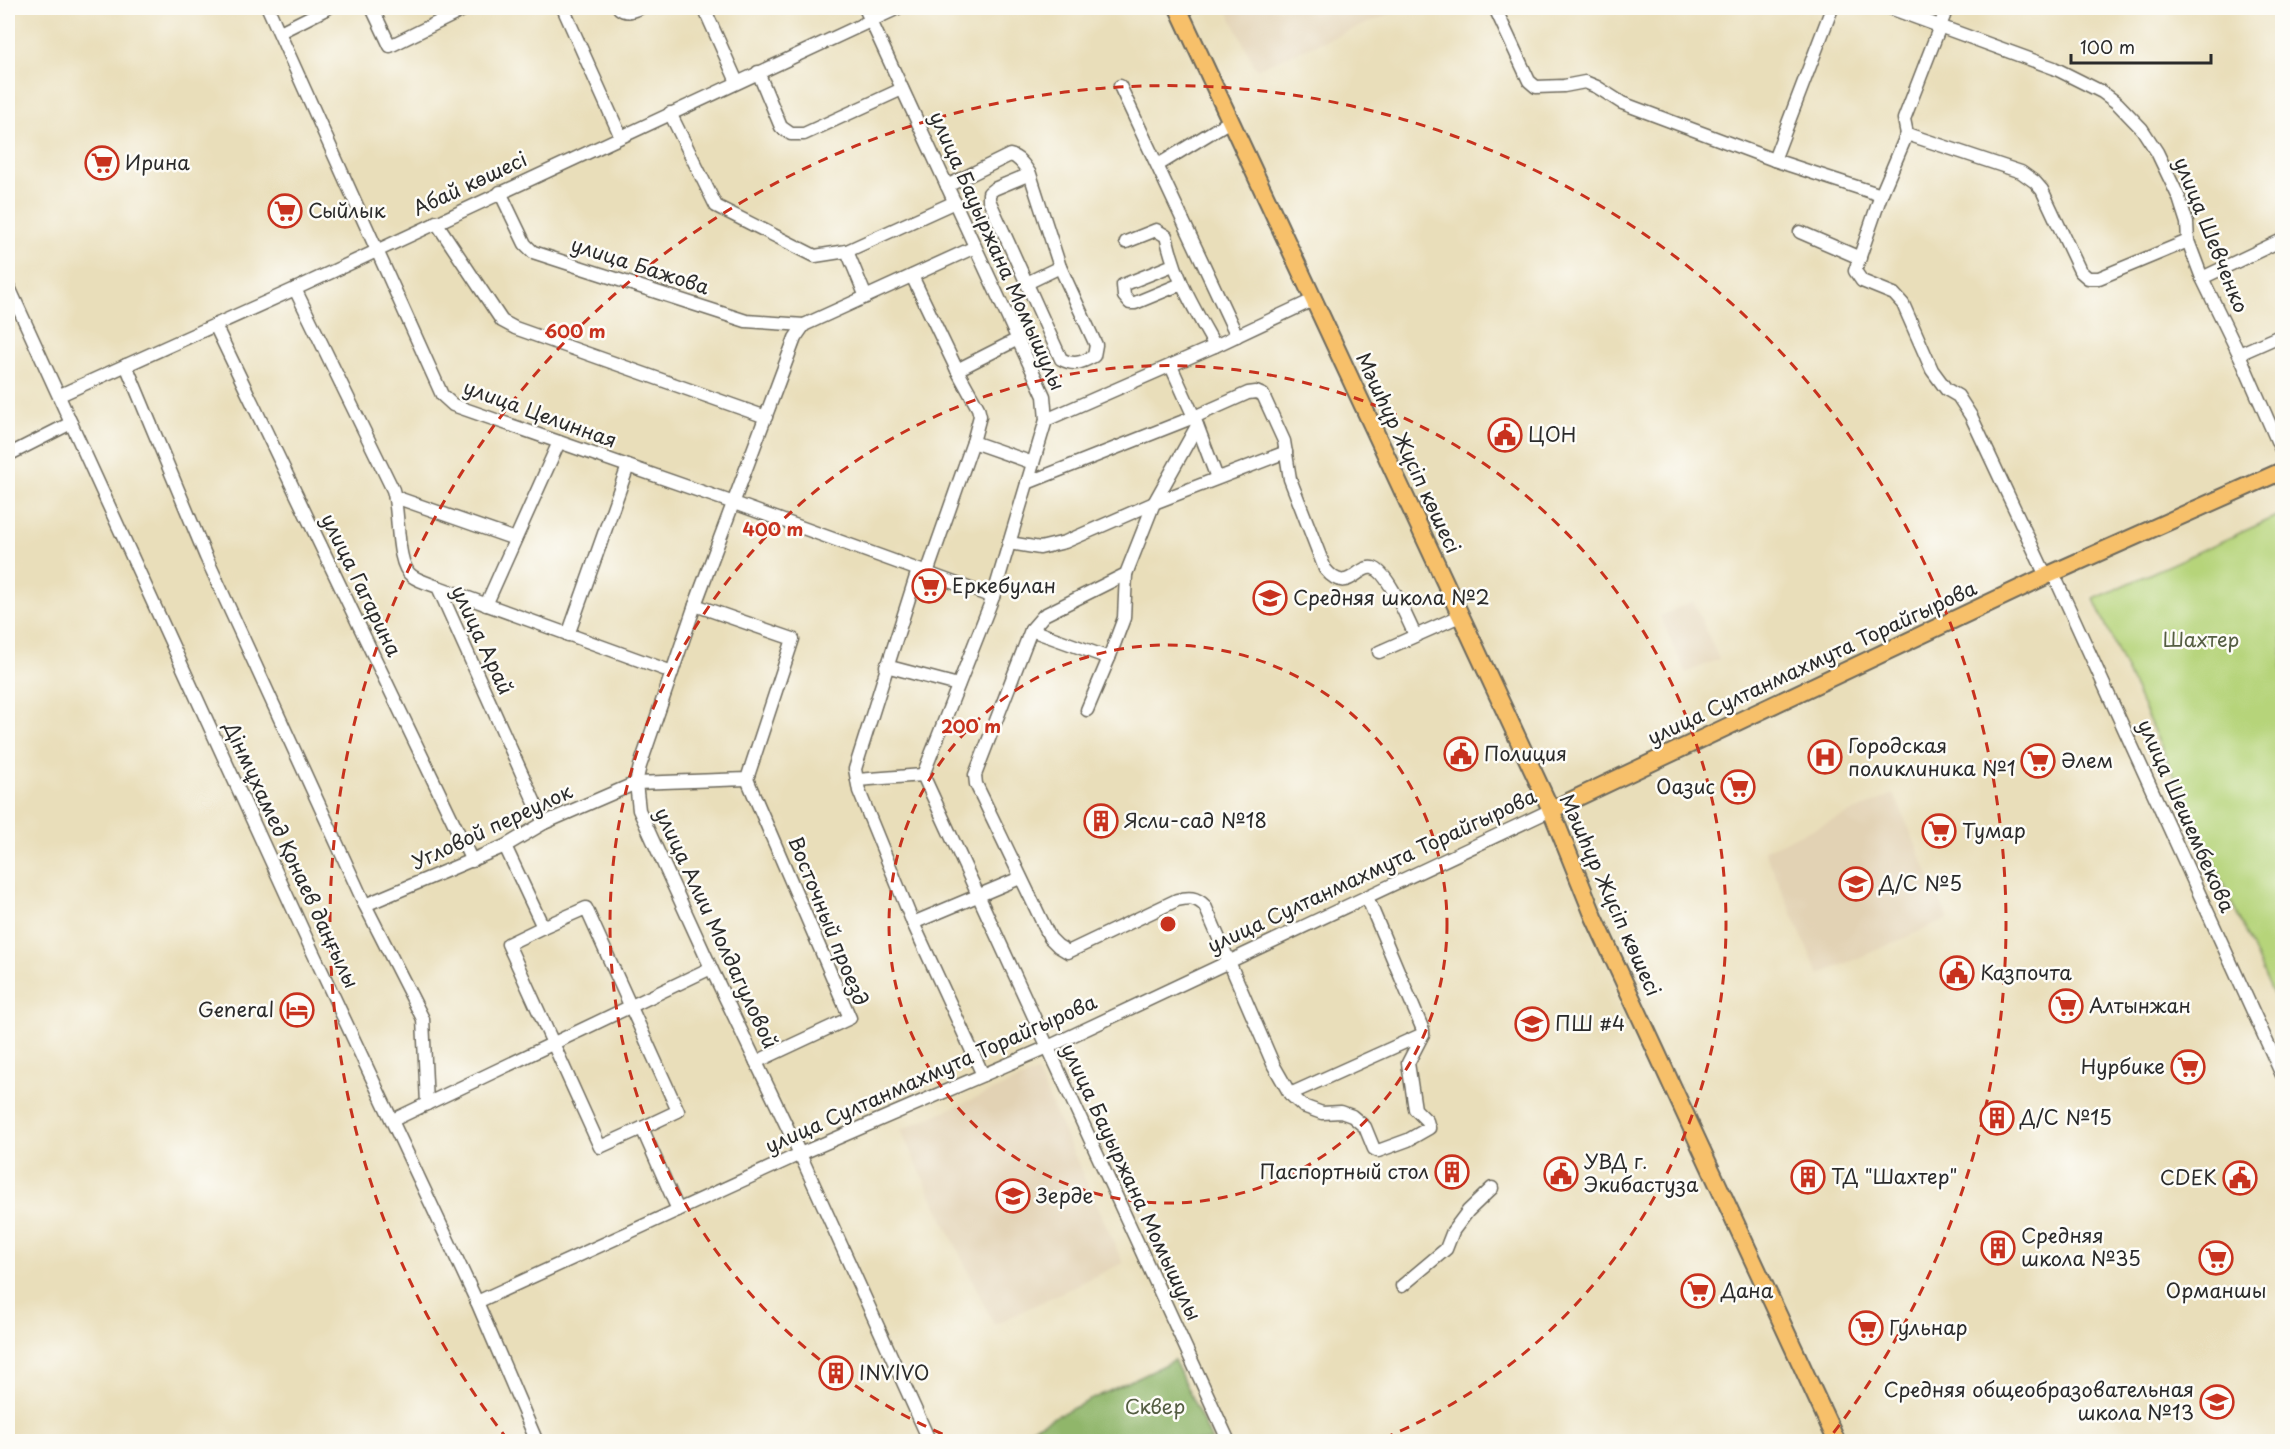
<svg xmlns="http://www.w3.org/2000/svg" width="2290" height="1449" font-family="'Playpen Sans',sans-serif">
  <rect width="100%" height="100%" fill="#fdfcf7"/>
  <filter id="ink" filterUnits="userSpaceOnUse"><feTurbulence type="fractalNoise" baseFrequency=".0167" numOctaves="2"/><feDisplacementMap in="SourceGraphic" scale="12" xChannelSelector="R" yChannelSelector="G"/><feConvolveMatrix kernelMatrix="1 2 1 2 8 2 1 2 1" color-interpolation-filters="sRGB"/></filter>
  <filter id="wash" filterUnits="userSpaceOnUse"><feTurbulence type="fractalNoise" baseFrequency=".008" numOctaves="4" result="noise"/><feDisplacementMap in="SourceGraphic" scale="24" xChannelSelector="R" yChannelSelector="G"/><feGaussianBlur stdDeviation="1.35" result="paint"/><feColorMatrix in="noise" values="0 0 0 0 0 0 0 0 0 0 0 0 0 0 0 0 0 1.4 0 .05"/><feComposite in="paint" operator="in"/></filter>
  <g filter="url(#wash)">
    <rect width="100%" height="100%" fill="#e9deba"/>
    <g fill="#e2d2b4">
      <polygon points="1226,8 1405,8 1256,69"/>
      <polygon points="1693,601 1719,659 1686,673 1660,616"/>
      <polygon points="1894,794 1948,919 1819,975 1764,850"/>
      <polygon points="1037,1072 1123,1263 994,1325 900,1130"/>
    </g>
    <polygon fill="#b6d47a" stroke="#708052" stroke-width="1.5" points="2282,514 2282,1014 2094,599"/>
    <polygon fill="#90b66a" stroke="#5e704a" stroke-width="1.5" points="1174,1360 1212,1441 1035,1441 1037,1440 1031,1428"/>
  </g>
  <g filter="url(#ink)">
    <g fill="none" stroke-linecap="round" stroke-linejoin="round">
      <g stroke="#6e6a5d" stroke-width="15">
        <g id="minor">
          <polyline points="268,8 442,395 453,405 734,503 993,597"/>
          <polyline points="372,8 390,46 463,10 462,8"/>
          <polyline points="563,8 620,135"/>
          <path d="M619 8C626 14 632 11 640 8"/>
          <polyline points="704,8 737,82"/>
          <polyline points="865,8 1044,396 1046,420 993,597 923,775 1229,1442"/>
          <polyline points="1495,8 1529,81 1536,87 1564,86 1585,82 1597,87 1622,103 1774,160 1881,195"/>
          <polyline points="1890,8 2054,68 2102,92 2117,103 2142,129 2157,152 2179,198 2187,223 2188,241 2202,278 2239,354 2282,452"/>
          <polyline points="1947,8 1904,119 1907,134 1881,195 1855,271 1862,281 1894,294 1903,304 1932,370 1946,389 1958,396 1971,416 2046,576"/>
          <polyline points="280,32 328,8"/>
          <polyline points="758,72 781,127 791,134 804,134 902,89"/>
          <polyline points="1120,86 1237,336"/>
          <polyline points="670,113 716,206 815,256 847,251 866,297"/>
          <polyline points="1907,134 2021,172 2035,182 2042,190 2080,271 2088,278 2099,278 2188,241"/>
          <polyline points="1774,160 1832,8"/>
          <polyline points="1158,165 1230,121"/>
          <path d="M947 186 1010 155C1019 157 1025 166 1030 174L1060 267 1096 345 1094 356C1081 363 1074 366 1061 359L989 200V193L994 189 1030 174"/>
          <polyline points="500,192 525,244 533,252 746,321 804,325"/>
          <polyline points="436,222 502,321 515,328 766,417"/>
          <polyline points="1800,232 1860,258"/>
          <path d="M1126 242 1156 230 1166 236C1176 280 1194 308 1215 346"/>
          <polyline points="847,251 955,202"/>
          <polyline points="1173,265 1123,285 1124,296 1130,303 1135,303 1181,284"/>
          <polyline points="912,276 957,370 978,408 980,416 973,442 927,573"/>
          <polyline points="2202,278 2282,240"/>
          <polyline points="1027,283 1060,267"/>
          <polyline points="8,285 309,944 477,1302 537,1442"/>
          <path d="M295 289 393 490C400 511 395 564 412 576 419 581 430 584 438 587L544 823"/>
          <polyline points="215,325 472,861"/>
          <polyline points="2239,354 2282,335"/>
          <polyline points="126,365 206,557 365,905 423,1019 427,1104"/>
          <path d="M1171 366 1194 417 1248 393 1256 392 1263 395 1284 441 1290 479 1325 569C1348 597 1357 564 1373 568 1388 571 1408 621 1415 635"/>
          <polyline points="957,370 1018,339"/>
          <polyline points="60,395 295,289 898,8"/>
          <polyline points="1046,420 1215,346 1313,300"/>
          <path d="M1197 426 1154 503 1126 574 1044 615 1031 630 975 775 976 784 1050 938 1058 946 1068 952 1177 900C1189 897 1196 897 1205 906L1274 1066 1290 1094 1303 1106 1322 1113 1341 1112 1352 1116 1365 1127 1374 1149 1378 1151 1408 1140 1429 1128 1427 1121 1415 1109 1408 1063 1423 1034V1030L1367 897"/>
          <polyline points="973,442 1033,463"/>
          <polyline points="8,455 71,423"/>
          <polyline points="1027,483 1194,417 1217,478"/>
          <polyline points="395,497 515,539"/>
          <polyline points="1009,543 1040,548 1065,542 1154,503 1286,452"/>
          <polyline points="918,570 855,769 859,791 913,923 983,1075"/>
          <polyline points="2053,573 2282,1075"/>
          <polyline points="438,587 672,672"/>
          <polyline points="486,605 559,442"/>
          <polyline points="1031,630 1109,658"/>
          <polyline points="568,635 628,466"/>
          <polyline points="1379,652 1460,616"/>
          <polyline points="886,666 958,685"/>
          <polyline points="1087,710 1109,658 1124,618 1126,574"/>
          <polyline points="747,779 850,1018 756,1062"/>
          <polyline points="857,780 923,775"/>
          <polyline points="505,846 543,927 508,944 600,1147 642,1128 678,1210"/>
          <polyline points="365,905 505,846 544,823 636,783 747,779 793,639 695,605"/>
          <polyline points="913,923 1020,878"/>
          <polyline points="543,927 586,908 678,1111 642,1128"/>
          <polyline points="1290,1094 1423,1034"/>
          <polyline points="393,1120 711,968"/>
          <polyline points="1402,1286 1446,1249 1453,1231 1468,1211 1492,1188"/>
          <polyline points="477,1302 800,1154 1048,1047 1551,810"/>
          <polyline points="930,1442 800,1154 711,968 639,810 636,783 640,766 695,605 795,338 804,325 975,247"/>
        </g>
      </g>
      <g stroke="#6e6a5d" stroke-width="20">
        <g id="major">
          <polyline points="1178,8 1551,810 1594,917 1837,1442"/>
          <polyline points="1551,810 2046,576 2282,471"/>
        </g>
      </g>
      <use href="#minor" stroke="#fff" stroke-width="12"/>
      <use href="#major" stroke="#f7c06b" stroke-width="16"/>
    </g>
  </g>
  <g fill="none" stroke="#c8321e" stroke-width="3" stroke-dasharray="10 8">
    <circle cx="1168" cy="924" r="279"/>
    <path d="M959 1441A558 558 0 1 1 1377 1441"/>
    <path d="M508 1440A838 838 0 1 1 1828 1440"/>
  </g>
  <defs>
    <g id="supermarket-ring" transform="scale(1.725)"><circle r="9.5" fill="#fdfcf7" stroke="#c8321e" stroke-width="1.5"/><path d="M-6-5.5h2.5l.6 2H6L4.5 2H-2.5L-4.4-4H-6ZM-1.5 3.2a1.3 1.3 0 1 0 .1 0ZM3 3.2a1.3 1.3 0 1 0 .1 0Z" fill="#c8321e"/></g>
    <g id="civic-ring" transform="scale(1.725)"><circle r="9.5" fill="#fdfcf7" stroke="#c8321e" stroke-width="1.5"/><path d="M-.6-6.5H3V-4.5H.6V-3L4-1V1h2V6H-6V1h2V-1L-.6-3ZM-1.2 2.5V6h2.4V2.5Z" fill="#c8321e"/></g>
    <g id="school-ring" transform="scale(1.725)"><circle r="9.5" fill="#fdfcf7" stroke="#c8321e" stroke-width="1.5"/><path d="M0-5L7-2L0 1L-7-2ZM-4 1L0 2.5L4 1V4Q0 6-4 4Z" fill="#c8321e"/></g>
    <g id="hospital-ring" transform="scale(1.725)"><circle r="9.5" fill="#fdfcf7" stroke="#c8321e" stroke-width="1.5"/><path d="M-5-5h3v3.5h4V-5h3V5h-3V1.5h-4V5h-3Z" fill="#c8321e"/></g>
    <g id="building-ring" transform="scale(1.725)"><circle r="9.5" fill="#fdfcf7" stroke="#c8321e" stroke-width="1.5"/><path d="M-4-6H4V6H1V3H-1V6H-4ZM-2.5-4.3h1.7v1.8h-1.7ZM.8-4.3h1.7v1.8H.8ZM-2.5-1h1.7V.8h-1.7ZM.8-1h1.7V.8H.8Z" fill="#c8321e"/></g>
    <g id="hotel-ring" transform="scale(1.725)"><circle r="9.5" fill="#fdfcf7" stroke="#c8321e" stroke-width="1.5"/><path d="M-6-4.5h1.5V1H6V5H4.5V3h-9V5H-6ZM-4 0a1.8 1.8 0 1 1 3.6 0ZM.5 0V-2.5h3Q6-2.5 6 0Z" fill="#c8321e"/></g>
  </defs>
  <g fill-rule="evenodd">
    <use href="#supermarket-ring" x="102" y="163"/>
    <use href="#supermarket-ring" x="285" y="211"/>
    <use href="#civic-ring" x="1505" y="435"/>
    <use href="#supermarket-ring" x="929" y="586"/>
    <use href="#school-ring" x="1270" y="598"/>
    <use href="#civic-ring" x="1461" y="754"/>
    <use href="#hospital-ring" x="1825" y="757"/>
    <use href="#supermarket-ring" x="2038" y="761"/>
    <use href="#supermarket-ring" x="1738" y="787"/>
    <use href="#building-ring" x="1101" y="821"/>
    <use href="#supermarket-ring" x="1939" y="831"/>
    <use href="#school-ring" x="1856" y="884"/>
    <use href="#civic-ring" x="1957" y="973"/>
    <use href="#supermarket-ring" x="2066" y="1006"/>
    <use href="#hotel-ring" x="297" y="1010"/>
    <use href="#school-ring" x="1532" y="1024"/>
    <use href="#supermarket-ring" x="2188" y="1067"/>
    <use href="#building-ring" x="1997" y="1118"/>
    <use href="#building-ring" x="1452" y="1172"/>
    <use href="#civic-ring" x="1561" y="1174"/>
    <use href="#building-ring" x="1808" y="1177"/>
    <use href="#civic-ring" x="2240" y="1178"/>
    <use href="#school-ring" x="1013" y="1196"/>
    <use href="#building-ring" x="1998" y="1248"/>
    <use href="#supermarket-ring" x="2216" y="1258"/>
    <use href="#supermarket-ring" x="1698" y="1291"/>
    <use href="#supermarket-ring" x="1866" y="1328"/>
    <use href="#building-ring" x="836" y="1373"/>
    <use href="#school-ring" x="2217" y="1402"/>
  </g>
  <g text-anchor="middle" stroke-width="5" stroke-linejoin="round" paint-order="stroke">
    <g font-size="20" fill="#2b2b2b" stroke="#fdfcf7" text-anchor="start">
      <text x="125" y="170">Ирина</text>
      <text x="308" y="218">Сыйлык</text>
      <text x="1528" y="442">ЦОН</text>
      <text x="952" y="593">Еркебулан</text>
      <text x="1293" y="605">Средняя школа №2</text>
      <text x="1848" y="753">Городская<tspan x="1848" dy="23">поликлиника №1</tspan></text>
      <text x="1484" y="761">Полиция</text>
      <text x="2061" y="768">Әлем</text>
      <text x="1715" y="794" text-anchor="end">Оазис</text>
      <text x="1124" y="828">Ясли-сад №18</text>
      <text x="1962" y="838">Тумар</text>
      <text x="1879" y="891">Д/С №5</text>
      <text x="1980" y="980">Казпочта</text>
      <text x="2089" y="1013">Алтынжан</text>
      <text x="274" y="1017" text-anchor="end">General</text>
      <text x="1555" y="1031">ПШ #4</text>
      <text x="2165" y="1074" text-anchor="end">Нурбике</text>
      <text x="2020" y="1125">Д/С №15</text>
      <text x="1584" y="1169">УВД г.<tspan x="1584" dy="23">Экибастуза</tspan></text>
      <text x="1429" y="1179" text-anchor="end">Паспортный стол</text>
      <text x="1831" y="1184">ТД "Шахтер"</text>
      <text x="2217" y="1185" text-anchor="end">CDEK</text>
      <text x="1036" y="1203">Зерде</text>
      <text x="2021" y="1243">Средняя<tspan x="2021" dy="23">школа №35</tspan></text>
      <text x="1721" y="1298">Дана</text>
      <text x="2216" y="1298" text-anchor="middle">Орманшы</text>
      <text x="1889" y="1335">Гульнар</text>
      <text x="859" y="1380">INVIVO</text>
      <text x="2194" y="1397" text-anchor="end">Средняя общеобразовательная<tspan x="2194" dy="23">школа №13</tspan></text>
    </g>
    <g font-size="20" fill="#2b2b2b" stroke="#fdfcf7">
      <text transform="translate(470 184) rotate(-25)" y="7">Абай көшесі</text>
      <text transform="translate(2211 235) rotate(68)" y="7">улица Шевченко</text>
      <text transform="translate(997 251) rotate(66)" y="7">улица Бауыржана Момышулы</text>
      <text transform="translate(640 266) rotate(18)" y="7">улица Бажова</text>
      <text transform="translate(540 414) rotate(20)" y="7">улица Целинная</text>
      <text transform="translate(1408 453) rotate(65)" y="7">Мәшһүр Жүсіп көшесі</text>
      <text transform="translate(361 585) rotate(64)" y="7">улица Гагарина</text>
      <text transform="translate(482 640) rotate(65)" y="7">улица Арай</text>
      <text transform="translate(1812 663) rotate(-25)" y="7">улица Султанмахмута Торайгырова</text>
      <text transform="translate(2186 816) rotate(66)" y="7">улица Шешембекова</text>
      <text transform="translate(492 827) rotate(-25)" y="7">Угловой переулок</text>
      <text transform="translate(291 855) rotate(65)" y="7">Дінмұхамед Қонаев даңғылы</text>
      <text transform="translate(1372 871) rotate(-25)" y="7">улица Султанмахмута Торайгырова</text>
      <text transform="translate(1610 895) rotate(66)" y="7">Мәшһүр Жүсіп көшесі</text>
      <text transform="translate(828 921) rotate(68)" y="7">Восточный проезд</text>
      <text transform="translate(716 928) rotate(65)" y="7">улица Алии Молдагуловой</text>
      <text transform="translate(931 1074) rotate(-24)" y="7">улица Султанмахмута Торайгырова</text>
      <text transform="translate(1131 1182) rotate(65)" y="7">улица Бауыржана Момышулы</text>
    </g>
    <g font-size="20" fill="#555e43" stroke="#fdfcf7">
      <text x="2201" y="647">Шахтер</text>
      <text x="1155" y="1414">Сквер</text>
    </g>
  </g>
  <circle cx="1168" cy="924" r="9" fill="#c8321e" stroke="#fdfcf7" stroke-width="3"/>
  <g font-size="18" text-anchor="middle" font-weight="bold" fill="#c8321e" stroke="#fdfcf7" stroke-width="5" stroke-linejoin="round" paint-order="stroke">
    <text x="575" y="338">600 m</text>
    <text x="773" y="536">400 m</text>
    <text x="971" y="733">200 m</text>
  </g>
  <rect width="2290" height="1449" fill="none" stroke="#fdfcf7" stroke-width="30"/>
  <path d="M2071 54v9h140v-9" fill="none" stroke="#2b2b2b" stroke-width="3"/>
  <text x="2080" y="54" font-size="18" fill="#2b2b2b" stroke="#fdfcf7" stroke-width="4.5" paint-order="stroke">100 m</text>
</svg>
